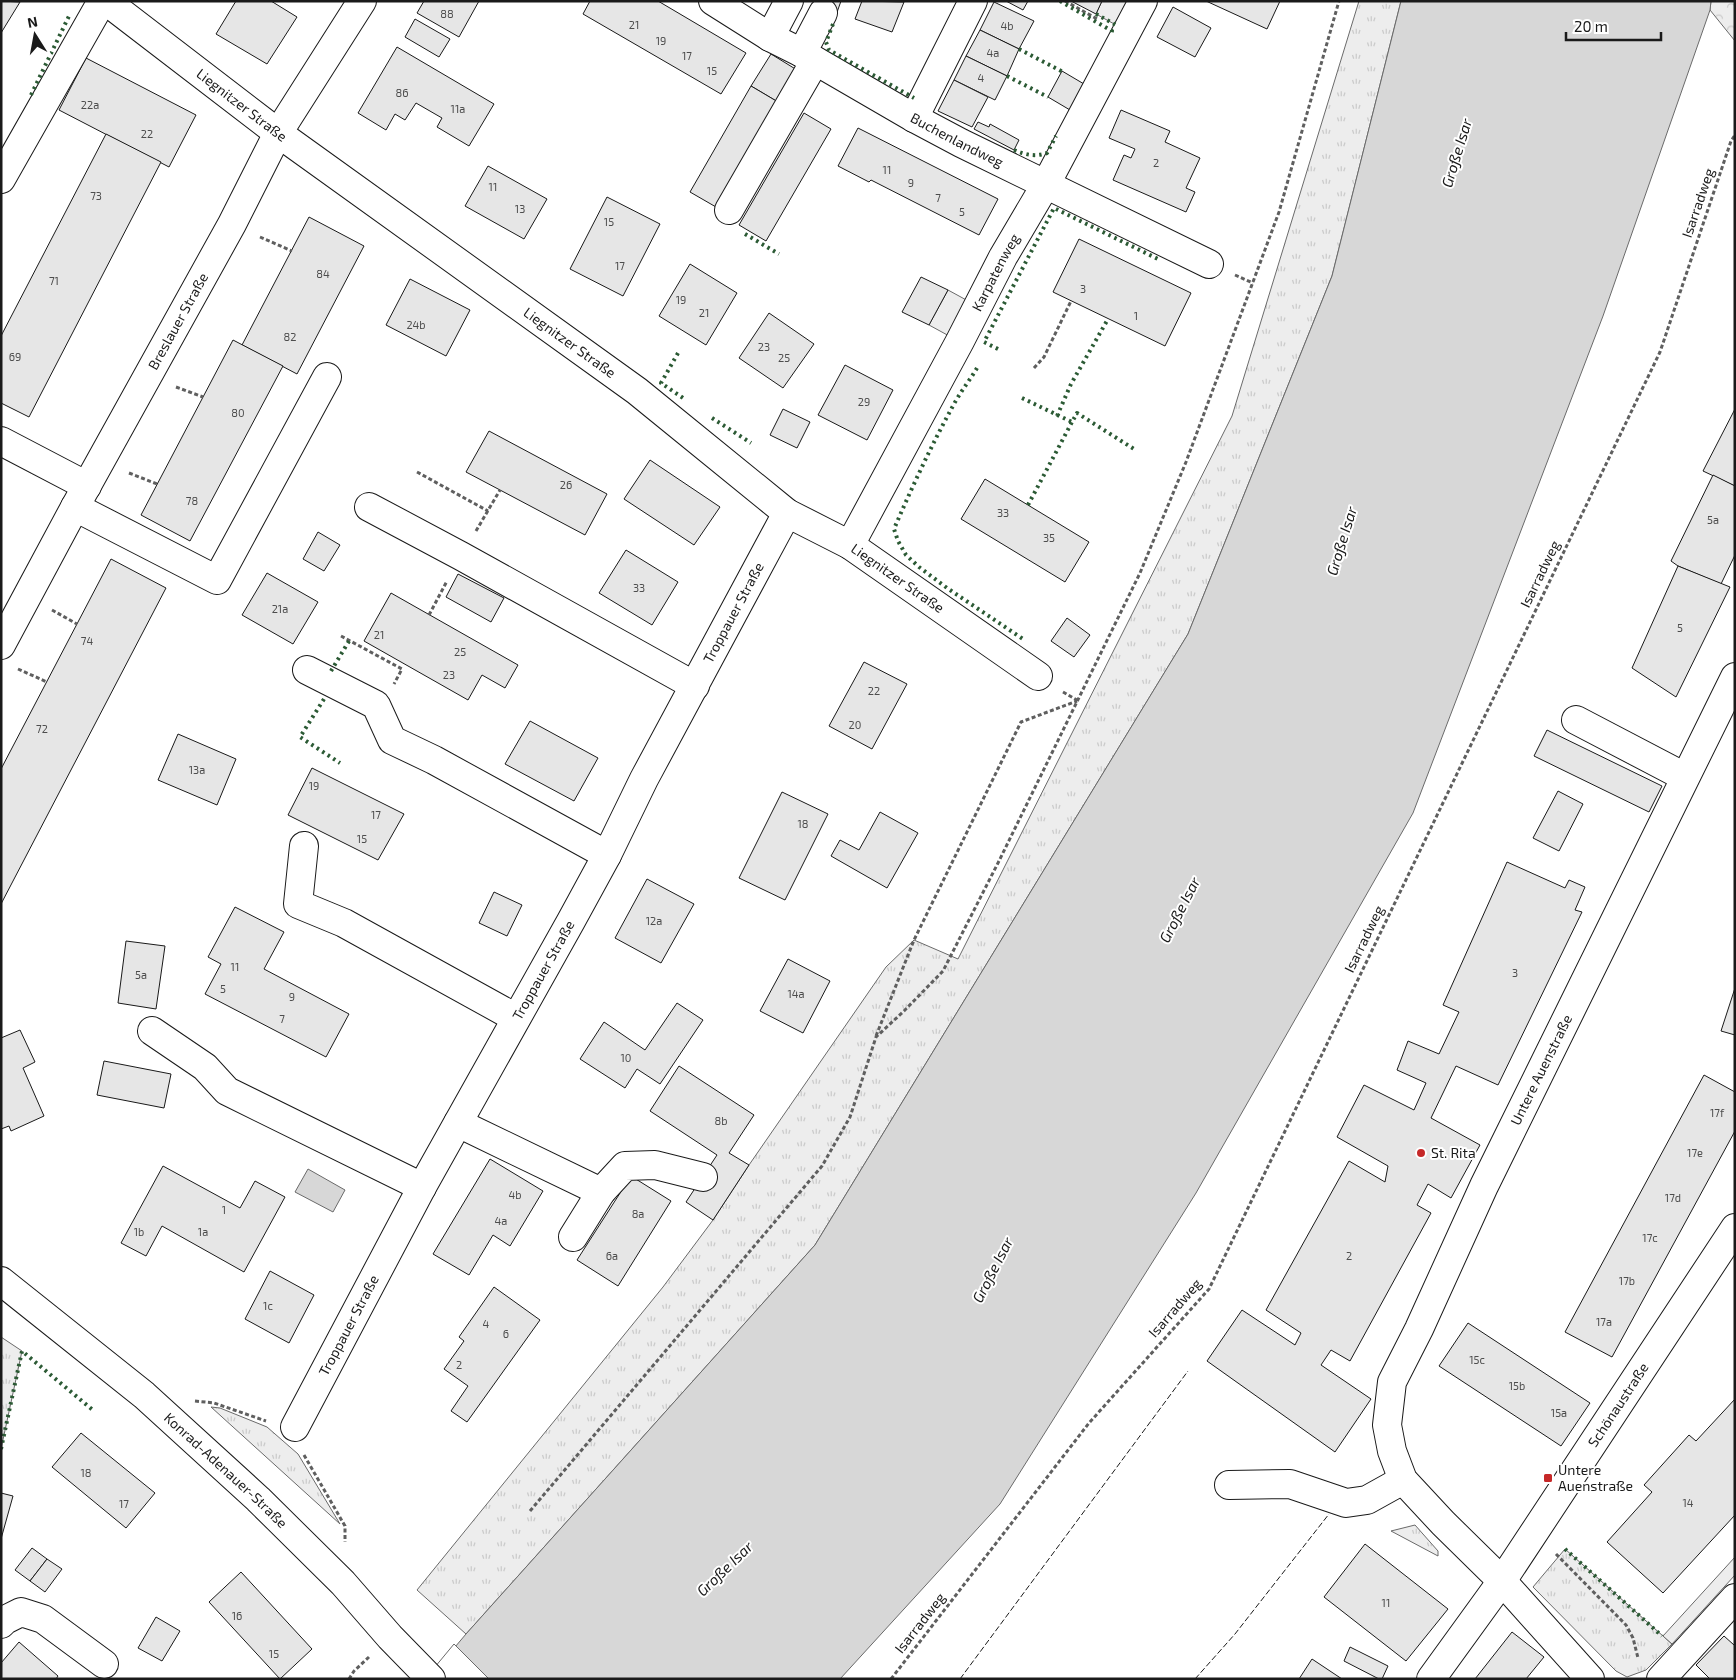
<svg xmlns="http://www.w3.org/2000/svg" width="1736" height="1680" font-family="'Exo 2',sans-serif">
  <defs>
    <pattern id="grass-tufts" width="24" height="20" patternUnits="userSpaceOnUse" patternTransform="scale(1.25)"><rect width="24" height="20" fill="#ededed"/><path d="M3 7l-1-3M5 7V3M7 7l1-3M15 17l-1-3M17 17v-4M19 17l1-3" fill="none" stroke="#cbcbcb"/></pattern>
    <pattern id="forest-crowns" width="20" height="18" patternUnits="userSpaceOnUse" patternTransform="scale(1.25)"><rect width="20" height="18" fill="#ededed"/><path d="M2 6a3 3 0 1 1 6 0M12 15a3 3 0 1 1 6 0" fill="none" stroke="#cbcbcb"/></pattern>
  </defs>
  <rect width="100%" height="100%" fill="#fff"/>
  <g fill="url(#grass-tufts)" stroke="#6a6a6a">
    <polygon points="1359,1 1401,1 1332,276 1188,634 815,1245 466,1634 417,1590 663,1287 713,1220 749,1165 886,967 914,940 958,959 1232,416"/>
    <polygon points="1,1337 22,1351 1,1449"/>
    <polygon points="211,1407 220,1408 267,1427 298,1454 340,1524"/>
    <polygon points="1415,1525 1438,1551 1438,1556 1391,1531"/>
    <polygon points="1565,1549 1672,1644 1646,1670 1627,1677 1616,1671 1533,1587"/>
  </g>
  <polygon fill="url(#forest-crowns)" stroke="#6a6a6a" points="1711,1 1735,1 1735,41 1710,10"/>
  <g fill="#ededed" stroke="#6a6a6a">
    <polygon points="1102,1 1129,1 1116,25 1096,14"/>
    <polygon points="948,290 970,302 951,337 929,325"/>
    <polygon points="1735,1557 1735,1575 1672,1644 1663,1636"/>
  </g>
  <g fill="#d7d7d7" stroke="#6a6a6a">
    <polygon points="1401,1 1711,1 1710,10 1603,316 1413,813 1196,1193 1000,1504 840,1679 428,1679 466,1634 815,1245 1188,634 1332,276"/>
    <polygon points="308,1169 345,1190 333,1212 295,1192"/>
  </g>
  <polygon fill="#fff" stroke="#6a6a6a" points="454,1644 489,1679 425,1679"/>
  <g fill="#e6e6e6" stroke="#1a1a1a">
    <polygon points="1,1 20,2 1,33"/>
    <polygon points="236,1 271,1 297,17 267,64 216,34"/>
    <polygon points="424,1 479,1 459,37 417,13"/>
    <polygon points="590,1 658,1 746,53 721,94 583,14"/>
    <polygon points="814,1 841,1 835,18 811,8"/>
    <polygon points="862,1 904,2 892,32 855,19"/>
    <polygon points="1006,1 1028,1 1023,10"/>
    <polygon points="1071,1 1102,1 1096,14"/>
    <polygon points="1206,1 1280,1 1267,29"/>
    <polygon points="994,2 1034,21 1019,49 980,30"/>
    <polygon points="1173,7 1211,28 1195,57 1157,37"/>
    <polygon points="415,19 450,39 439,57 405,37"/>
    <polygon points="980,30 1019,49 1007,76 966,56"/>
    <polygon points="397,47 494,104 469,146 437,127 442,118 416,103 405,120 395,114 386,130 358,113"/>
    <polygon points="771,54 797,70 778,102 751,86"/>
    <polygon points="966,56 1007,76 995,100 954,80"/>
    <polygon points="86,58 196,115 169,167 59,110"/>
    <polygon points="1062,71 1084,84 1070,110 1048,97"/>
    <polygon points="954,80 988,97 972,127 938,111"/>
    <polygon points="751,86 778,102 716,207 690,192"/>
    <polygon points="1121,110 1170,131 1165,142 1200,158 1186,188 1195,192 1186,212 1113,180 1124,155 1131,158 1135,149 1109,138"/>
    <polygon points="804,113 831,129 766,241 739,225"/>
    <polygon points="978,122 989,127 990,124 1019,140 1014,150 974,129"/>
    <polygon points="858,128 998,199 979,235 871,180 869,182 838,166"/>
    <polygon points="106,134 161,162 29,417 1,403 1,336"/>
    <polygon points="488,166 547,199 524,239 465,206"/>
    <polygon points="607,197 660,224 623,296 570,269"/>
    <polygon points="309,217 364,246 297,374 242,345"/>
    <polygon points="1079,239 1191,293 1165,346 1053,292"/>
    <polygon points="690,264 737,293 706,345 659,316"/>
    <polygon points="921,277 948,290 929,325 902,312"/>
    <polygon points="410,279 470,310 446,356 386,325"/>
    <polygon points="769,313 814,344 783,388 739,358"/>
    <polygon points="233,340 283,366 190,541 141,515"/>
    <polygon points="845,365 893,390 867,440 818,415"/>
    <polygon points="783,409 810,422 797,448 770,435"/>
    <polygon points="1735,409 1735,486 1703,471"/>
    <polygon points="489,431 607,494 585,535 466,472"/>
    <polygon points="650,460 720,507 694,545 624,499"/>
    <polygon points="1713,475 1735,486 1735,555 1721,584 1678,566 1671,561"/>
    <polygon points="985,479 1089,542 1065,582 961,519"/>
    <polygon points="318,532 340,545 324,571 303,559"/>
    <polygon points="626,550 678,582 652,625 599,593"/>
    <polygon points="111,559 166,588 1,904 1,769"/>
    <polygon points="1678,566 1730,587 1676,697 1632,668"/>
    <polygon points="267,573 318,602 293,644 242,615"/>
    <polygon points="458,574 504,598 491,622 446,597"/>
    <polygon points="391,593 518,665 505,688 482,675 468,700 364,641"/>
    <polygon points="1067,618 1090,635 1074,657 1051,641"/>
    <polygon points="864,662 907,684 872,749 829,726"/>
    <polygon points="530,721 598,758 574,801 505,764"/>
    <polygon points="1547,730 1662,786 1649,812 1534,756"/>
    <polygon points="178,734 236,759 217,805 158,780"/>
    <polygon points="312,768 404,814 378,860 288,815"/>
    <polygon points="1558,791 1583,804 1559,851 1533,838"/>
    <polygon points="782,792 828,814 785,900 739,878"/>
    <polygon points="880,812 918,833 887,888 831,856 840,840 859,850"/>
    <polygon points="1507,862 1565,888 1569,880 1585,887 1575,910 1582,912 1498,1085 1456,1066 1431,1118 1480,1145 1451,1198 1428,1184 1417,1205 1431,1213 1350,1361 1331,1350 1321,1365 1371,1399 1335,1452 1207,1361 1242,1310 1295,1345 1301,1333 1266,1310 1349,1161 1385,1182 1388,1166 1337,1137 1364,1085 1414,1110 1426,1083 1397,1070 1408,1041 1439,1054 1459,1012 1443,1005"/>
    <polygon points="647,879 694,904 661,963 615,938"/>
    <polygon points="494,892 522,905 507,936 479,923"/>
    <polygon points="235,907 284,932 264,969 349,1014 326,1057 205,994 221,964 208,957"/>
    <polygon points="126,941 165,946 156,1009 118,1003"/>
    <polygon points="788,959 830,981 803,1033 760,1011"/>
    <polygon points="1735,988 1735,1035 1721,1031"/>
    <polygon points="677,1003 703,1020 660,1084 637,1069 625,1088 580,1059 604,1022 645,1050"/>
    <polygon points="20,1030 35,1062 23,1068 44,1116 11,1131 9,1126 1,1129 1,1038"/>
    <polygon points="104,1061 171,1074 164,1108 97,1095"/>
    <polygon points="679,1066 754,1115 729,1153 749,1165 713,1220 686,1202 717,1155 650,1111"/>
    <polygon points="1704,1075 1735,1092 1735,1131 1612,1357 1565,1332"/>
    <polygon points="490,1159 543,1191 510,1246 493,1235 469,1275 433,1254"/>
    <polygon points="163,1166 240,1208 255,1181 285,1197 244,1272 162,1226 146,1256 121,1243"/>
    <polygon points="631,1176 671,1201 618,1286 577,1260"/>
    <polygon points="270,1271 314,1295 289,1343 245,1319"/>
    <polygon points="494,1287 540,1320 467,1422 451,1411 468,1386 444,1369 464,1341 459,1337"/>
    <polygon points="1468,1323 1590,1403 1561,1446 1439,1366"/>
    <polygon points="1735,1399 1735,1515 1663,1593 1607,1542 1652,1492 1644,1485 1689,1435 1696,1441"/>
    <polygon points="81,1433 155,1493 126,1528 52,1467"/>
    <polygon points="1,1493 13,1496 1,1539"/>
    <polygon points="1365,1544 1448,1609 1406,1661 1324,1597"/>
    <polygon points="32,1548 47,1559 30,1581 15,1570"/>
    <polygon points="47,1559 62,1569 45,1592 30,1581"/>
    <polygon points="241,1572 312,1649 280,1679 209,1602"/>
    <polygon points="156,1617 180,1631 162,1661 138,1648"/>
    <polygon points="1512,1632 1544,1657 1526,1679 1475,1679"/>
    <polygon points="1724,1636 1734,1645 1735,1643 1735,1679 1710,1679 1696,1665"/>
    <polygon points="19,1642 58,1676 56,1679 1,1679 1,1663"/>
    <polygon points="1350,1647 1388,1666 1382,1679 1379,1679 1344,1661"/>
    <polygon points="1312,1659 1342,1679 1299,1679"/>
  </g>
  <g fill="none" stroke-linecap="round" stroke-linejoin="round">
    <g stroke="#1a1a1a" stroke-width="30">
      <g id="minor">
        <path id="s1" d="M106 1 278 133 637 391 787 513 850 545 1038 676"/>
        <path id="s2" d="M713 1 770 37 802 53 914 118 961 143 1209 264"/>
        <polyline points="770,37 789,1"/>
        <polyline points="802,53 823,13"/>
        <polyline points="914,118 973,1"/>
        <polyline points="1,179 102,1"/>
        <polyline points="729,210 815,61"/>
        <polyline points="1,441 87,486"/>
        <polyline points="75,507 217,580 327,377"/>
        <polyline points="369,507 461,556 695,686"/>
        <path id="s3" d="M850 545 960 341 1003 257 1046 184 1143 1"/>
        <path id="s4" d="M1 645 75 507 232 224 278 133 362 1"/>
        <polyline points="307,670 376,705 392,740 434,760 607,855"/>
        <polyline points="1576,720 1685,777"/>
        <polyline points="304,846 298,904 344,923 516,1018"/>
        <polyline points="152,1031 205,1067 227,1091 422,1187"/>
        <polyline points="458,1123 601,1192 625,1166 655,1165 703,1177"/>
        <polyline points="573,1237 601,1192"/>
        <path id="s5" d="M295 1427 422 1187 571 921 607 855 644 779 787 513"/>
        <polyline points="1229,1485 1290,1484 1346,1503 1367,1500 1403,1480"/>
        <polyline points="1,1624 5,1620 21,1612 43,1619 104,1664"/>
        <path id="s6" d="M1431 1679 1502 1581 1735 1228"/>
        <path id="s7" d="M1590 1679 1502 1581 1443 1523 1403 1480 1392 1451 1387 1425 1392 1382 1419 1329 1484 1186 1735 677"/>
        <polyline points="1661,1679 1735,1598"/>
      </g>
    </g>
    <g stroke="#1a1a1a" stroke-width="30">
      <g id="major">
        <path id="s8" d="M1 1281 144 1395 258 1499 343 1583 390 1637 431 1679"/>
      </g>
    </g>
    <g stroke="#5f5f5f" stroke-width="3" stroke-dasharray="4 2.5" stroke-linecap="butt">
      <polyline points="1065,1 1099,20"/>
      <polyline points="260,237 292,251"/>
      <polyline points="1235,275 1253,283"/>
      <polyline points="1034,368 1044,357 1071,301"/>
      <polyline points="176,387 203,397"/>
      <polyline points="417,472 488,511"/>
      <polyline points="129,473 157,484"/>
      <polyline points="476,531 500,490"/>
      <polyline points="52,610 77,624"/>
      <polyline points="429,615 447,581"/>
      <polyline points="341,636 402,669 394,684"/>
      <polyline points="18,669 47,682"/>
      <polyline points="1063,692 1077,700"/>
      <polyline points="876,1036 914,940 1021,722 1077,701"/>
      <polyline points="195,1401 214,1403 266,1421"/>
      <polyline points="304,1455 345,1526 345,1542"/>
      <polyline points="530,1511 822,1166 850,1117 876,1037 904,1011 943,971 999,861 1140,573 1186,462 1279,212 1339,1"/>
      <polyline points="1556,1554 1626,1625 1633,1638 1638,1658"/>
      <polyline points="349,1679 354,1671 369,1657"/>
      <polyline points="891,1679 1089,1423 1209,1289 1660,352 1731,141 1735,135"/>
    </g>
    <use href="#minor" stroke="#fff" stroke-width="28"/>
    <use href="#major" stroke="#fff" stroke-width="28"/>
    <g stroke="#2b5a34" stroke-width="4" stroke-dasharray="2.5 4" stroke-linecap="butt">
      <polyline points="1060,1 1112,31 1111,33"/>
      <polyline points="1096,14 1116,25 1117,23"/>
      <polyline points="833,24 826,42 829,50 914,98"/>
      <polyline points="1019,49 1065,73"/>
      <polyline points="1007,76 1048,97"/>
      <polyline points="31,95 70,14"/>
      <path d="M1014 150C1026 155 1035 157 1047 153L1056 136"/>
      <polyline points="745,234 779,254"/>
      <polyline points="998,349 984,342 1054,208 1160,260"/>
      <polyline points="678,353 661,383 686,400"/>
      <path d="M977 368C970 380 961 391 954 404 932 444 912 487 894 529L898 541 906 555 919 567 947 588 1023 639"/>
      <polyline points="1022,398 1072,422 1077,413 1134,449"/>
      <polyline points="1057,416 1071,384 1108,319"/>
      <polyline points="712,418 751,443"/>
      <polyline points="1028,505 1072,422"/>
      <polyline points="331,671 349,641"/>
      <polyline points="324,699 300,737 340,763"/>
      <polyline points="1,1449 22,1351 94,1411"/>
      <polyline points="1565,1549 1662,1636"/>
    </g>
    <g stroke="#1a1a1a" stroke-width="1" stroke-dasharray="6 2.5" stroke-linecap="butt">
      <polyline points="960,1679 1188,1371"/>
      <polyline points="1195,1679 1235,1634 1329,1514"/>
    </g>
  </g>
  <g fill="#c62828" stroke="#fff" stroke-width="2">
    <circle cx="1421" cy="1153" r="5"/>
    <rect x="1543" y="1473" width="10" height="10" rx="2.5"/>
  </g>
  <g text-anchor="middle" stroke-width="4" stroke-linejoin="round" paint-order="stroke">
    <g font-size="11" fill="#4d4d4d">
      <text x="447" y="18">88</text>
      <text x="634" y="29">21</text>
      <text x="1007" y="30">4b</text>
      <text x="661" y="45">19</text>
      <text x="993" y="57">4a</text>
      <text x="687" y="60">17</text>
      <text x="712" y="75">15</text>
      <text x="981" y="82">4</text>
      <text x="402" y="97">86</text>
      <text x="90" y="109">22a</text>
      <text x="458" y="113">11a</text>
      <text x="147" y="138">22</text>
      <text x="1156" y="167">2</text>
      <text x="887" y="174">11</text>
      <text x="911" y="187">9</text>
      <text x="493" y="191">11</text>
      <text x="96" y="200">73</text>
      <text x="938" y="202">7</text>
      <text x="520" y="213">13</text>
      <text x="962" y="216">5</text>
      <text x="609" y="226">15</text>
      <text x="620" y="270">17</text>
      <text x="323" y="278">84</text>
      <text x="54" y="285">71</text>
      <text x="1083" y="293">3</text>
      <text x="681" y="304">19</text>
      <text x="704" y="317">21</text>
      <text x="1136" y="320">1</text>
      <text x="416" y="329">24b</text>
      <text x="290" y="341">82</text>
      <text x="764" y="351">23</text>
      <text x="15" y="361">69</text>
      <text x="784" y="362">25</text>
      <text x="864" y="406">29</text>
      <text x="238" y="417">80</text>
      <text x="566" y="489">26</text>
      <text x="192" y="505">78</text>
      <text x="1003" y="517">33</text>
      <text x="1713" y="524">5a</text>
      <text x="1049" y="542">35</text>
      <text x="639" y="592">33</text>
      <text x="280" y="613">21a</text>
      <text x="1680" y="632">5</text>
      <text x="379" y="639">21</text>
      <text x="87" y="645">74</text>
      <text x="460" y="656">25</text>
      <text x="449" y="679">23</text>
      <text x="874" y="695">22</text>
      <text x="855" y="729">20</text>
      <text x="42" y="733">72</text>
      <text x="197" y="774">13a</text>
      <text x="314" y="790">19</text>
      <text x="376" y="819">17</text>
      <text x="803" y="828">18</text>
      <text x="362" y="843">15</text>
      <text x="654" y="925">12a</text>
      <text x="235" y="971">11</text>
      <text x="1515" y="977">3</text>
      <text x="141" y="979">5a</text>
      <text x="223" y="993">5</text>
      <text x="796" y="998">14a</text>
      <text x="292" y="1001">9</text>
      <text x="282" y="1023">7</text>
      <text x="626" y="1062">10</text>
      <text x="1717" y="1117">17f</text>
      <text x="721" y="1125">8b</text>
      <text x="1695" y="1157">17e</text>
      <text x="515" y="1199">4b</text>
      <text x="1673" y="1202">17d</text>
      <text x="224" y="1214">1</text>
      <text x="638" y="1218">8a</text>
      <text x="501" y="1225">4a</text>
      <text x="139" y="1236">1b</text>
      <text x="203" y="1236">1a</text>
      <text x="1650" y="1242">17c</text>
      <text x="612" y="1260">6a</text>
      <text x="1349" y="1260">2</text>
      <text x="1627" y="1285">17b</text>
      <text x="268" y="1310">1c</text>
      <text x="1604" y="1326">17a</text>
      <text x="486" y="1328">4</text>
      <text x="506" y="1338">6</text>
      <text x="1477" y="1364">15c</text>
      <text x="459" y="1369">2</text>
      <text x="1517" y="1390">15b</text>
      <text x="1559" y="1417">15a</text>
      <text x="86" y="1477">18</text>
      <text x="1688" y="1507">14</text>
      <text x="124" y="1508">17</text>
      <text x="1386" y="1607">11</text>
      <text x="237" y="1620">16</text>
      <text x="274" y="1658">15</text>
    </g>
    <g font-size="14" fill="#1a1a1a" stroke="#fff">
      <text dy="5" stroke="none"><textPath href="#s1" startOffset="171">Liegnitzer Straße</textPath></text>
      <text dy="5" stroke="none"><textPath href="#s2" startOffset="281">Buchenlandweg</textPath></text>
      <text transform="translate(1698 203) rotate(-71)" y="5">Isarradweg</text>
      <text dy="5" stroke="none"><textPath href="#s3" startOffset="309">Karpatenweg</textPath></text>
      <text dy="5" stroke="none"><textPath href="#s4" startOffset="369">Breslauer Straße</textPath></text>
      <text dy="5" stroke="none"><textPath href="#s1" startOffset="576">Liegnitzer Straße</textPath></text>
      <text transform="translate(1540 574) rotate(-64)" y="5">Isarradweg</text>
      <text dy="5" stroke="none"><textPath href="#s1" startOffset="981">Liegnitzer Straße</textPath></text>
      <text dy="5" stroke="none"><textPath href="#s5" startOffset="925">Troppauer Straße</textPath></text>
      <text transform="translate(1364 939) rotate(-64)" y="5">Isarradweg</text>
      <text dy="5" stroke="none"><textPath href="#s5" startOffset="520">Troppauer Straße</textPath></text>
      <text dy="5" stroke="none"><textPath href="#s7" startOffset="720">Untere Auenstraße</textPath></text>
      <text transform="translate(1175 1308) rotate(-49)" y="5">Isarradweg</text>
      <text dy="5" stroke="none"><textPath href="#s5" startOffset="115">Troppauer Straße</textPath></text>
      <text dy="5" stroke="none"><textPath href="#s6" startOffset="332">Schönaustraße</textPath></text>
      <text dy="5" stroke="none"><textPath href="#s8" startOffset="294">Konrad-Adenauer-Straße</textPath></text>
      <text transform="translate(920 1623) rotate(-52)" y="5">Isarradweg</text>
    </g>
    <g font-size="14" fill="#1a1a1a" stroke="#fff" text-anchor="start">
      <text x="1431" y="1158">St. Rita</text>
      <text x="1558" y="1475">Untere<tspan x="1558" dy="16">Auenstraße</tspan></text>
    </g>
    <g font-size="15" font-style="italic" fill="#1a1a1a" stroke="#fff">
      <text transform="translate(1457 153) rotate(-73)" y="5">Große Isar</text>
      <text transform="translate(1342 541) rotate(-73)" y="5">Große Isar</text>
      <text transform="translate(1180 910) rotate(-63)" y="5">Große Isar</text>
      <text transform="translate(993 1270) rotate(-63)" y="5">Große Isar</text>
      <text transform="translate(725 1569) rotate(-44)" y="5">Große Isar</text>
    </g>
  </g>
  <rect width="1736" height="1680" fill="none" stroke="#1a1a1a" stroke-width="5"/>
  <g transform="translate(35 35) rotate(349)" stroke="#ffffff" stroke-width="4" paint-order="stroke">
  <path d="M0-4L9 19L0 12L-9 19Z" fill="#1a1a1a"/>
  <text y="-8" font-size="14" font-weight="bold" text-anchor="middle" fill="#1a1a1a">N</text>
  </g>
  <path d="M1566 32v8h95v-8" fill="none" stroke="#1a1a1a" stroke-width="2.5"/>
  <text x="1574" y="32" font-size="15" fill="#1a1a1a" stroke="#ffffff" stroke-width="4" paint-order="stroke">20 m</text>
</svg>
